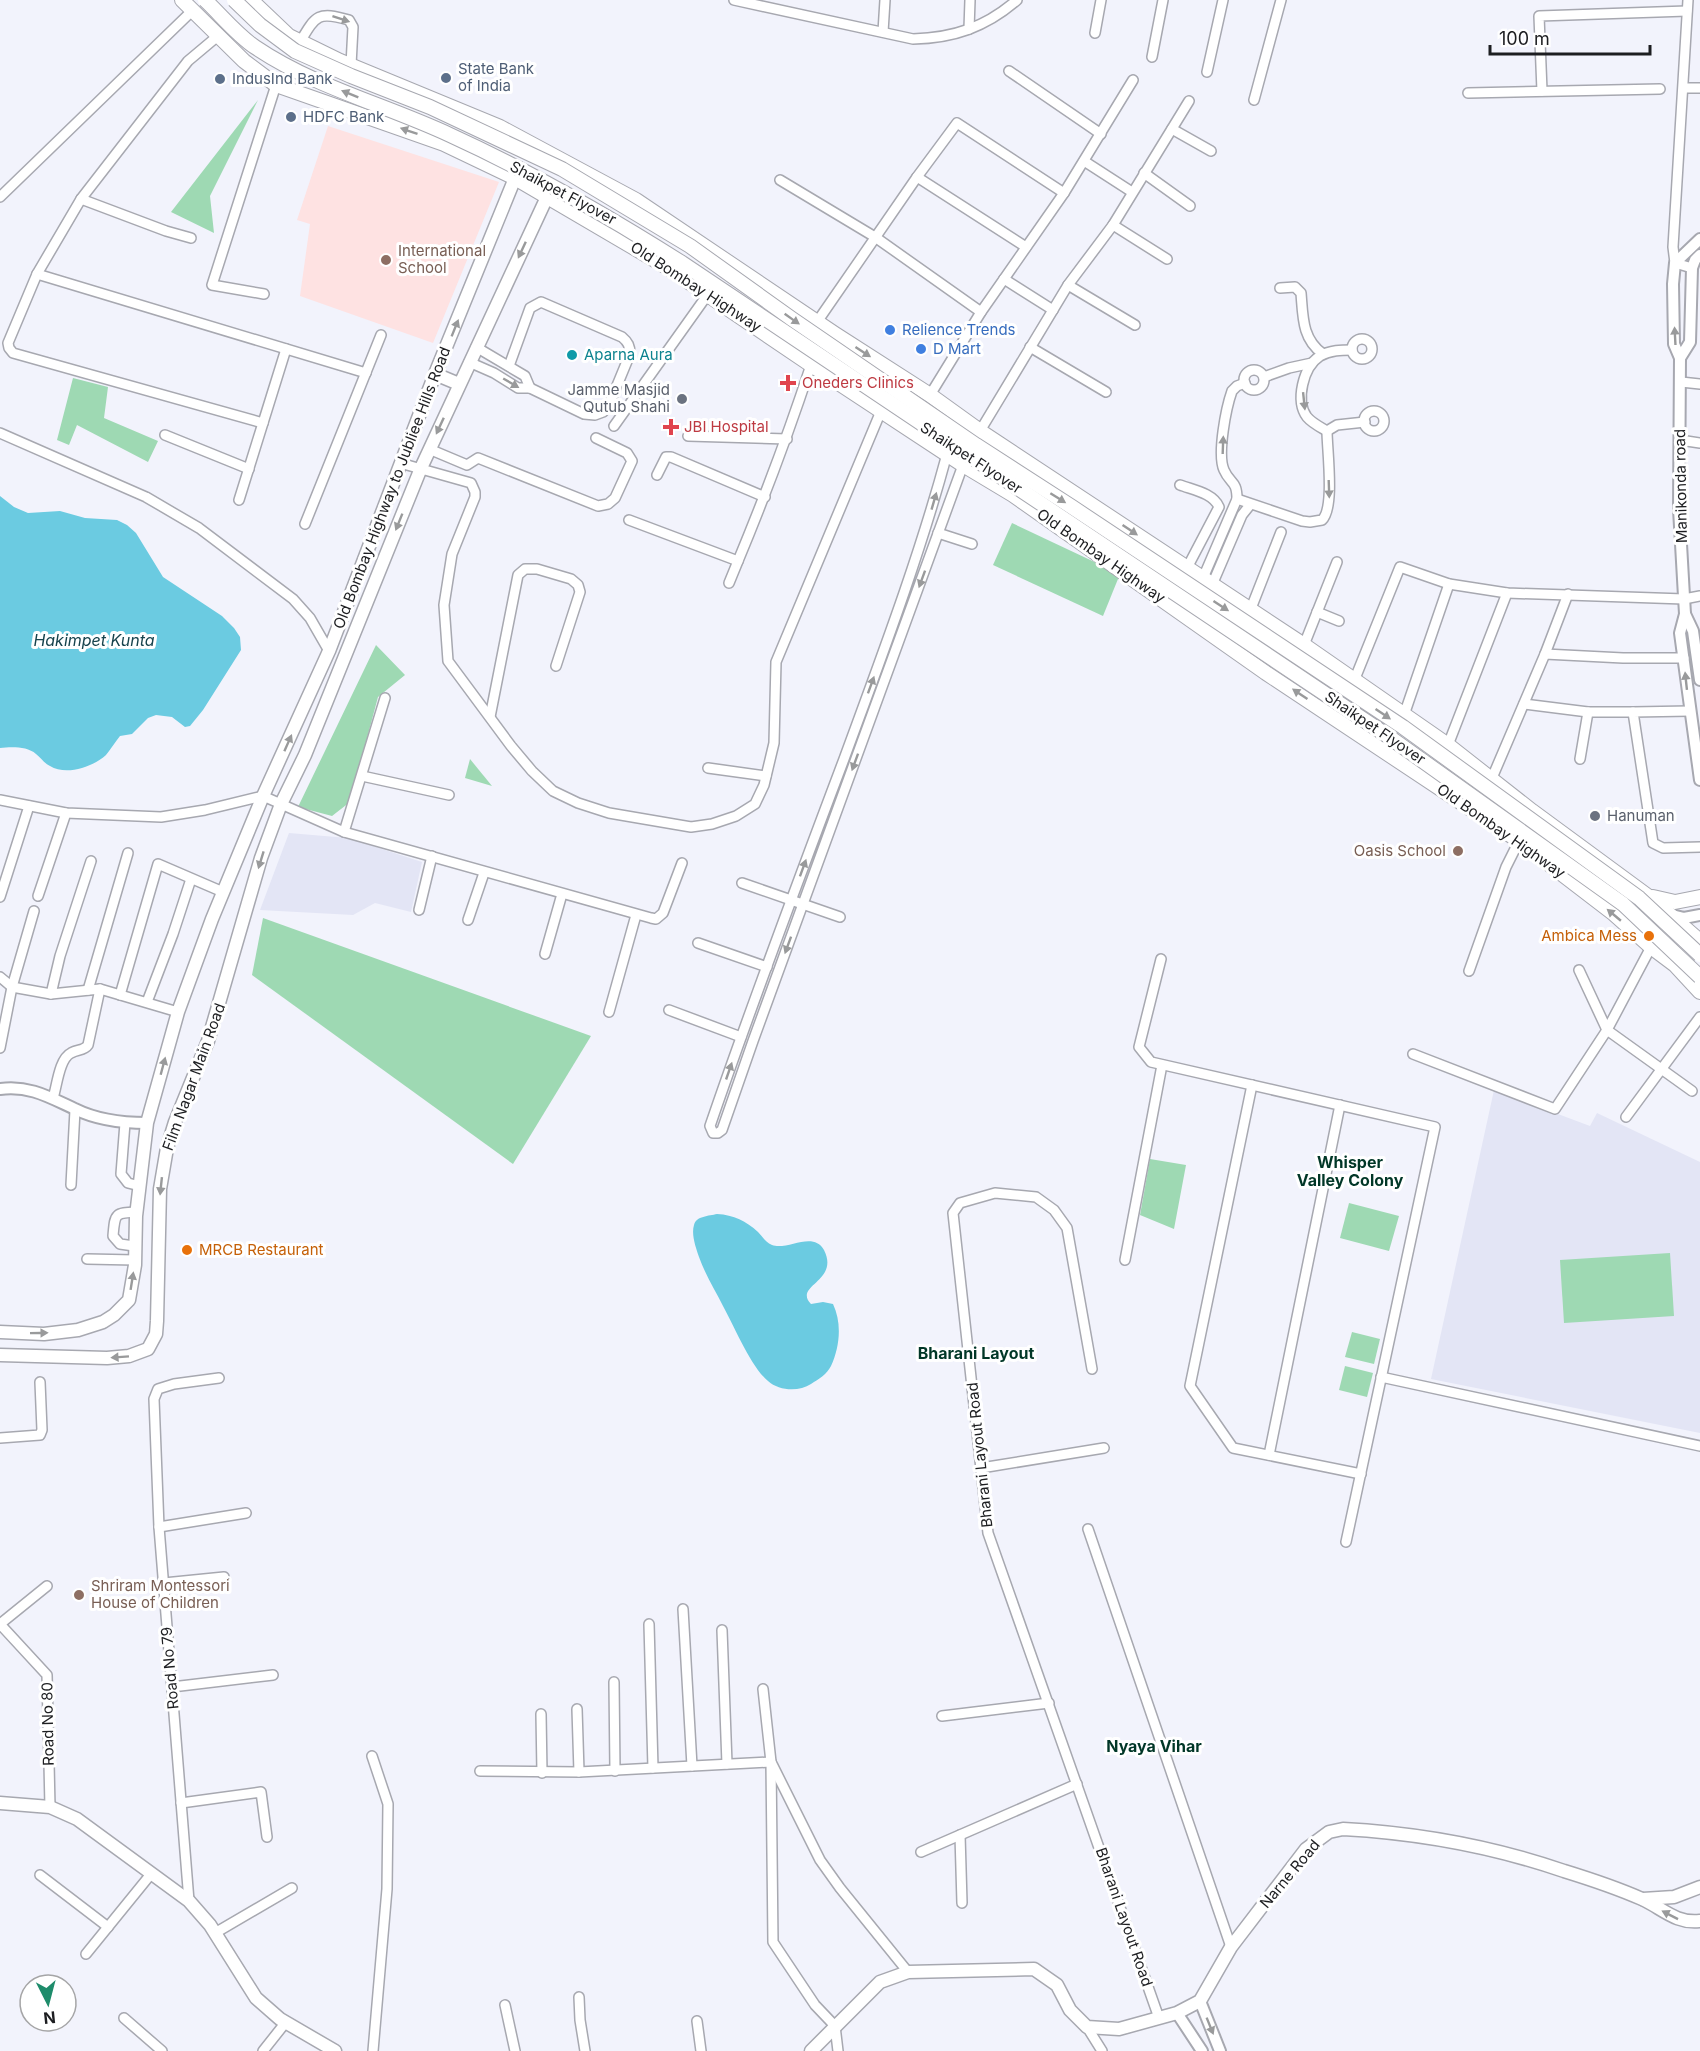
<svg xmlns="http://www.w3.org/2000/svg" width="1700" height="2051" font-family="Inter,sans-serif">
  <rect width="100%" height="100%" fill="#f2f3fc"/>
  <g fill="#e3e5f5">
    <polygon points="289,833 348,838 422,862 411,912 375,903 353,915 260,910"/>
    <polygon points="1494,1090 1590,1126 1597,1113 1700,1162 1700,1433 1431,1379"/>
  </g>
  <polygon fill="#fee2e2" points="328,126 499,182 433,343 300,296 310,224 297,220"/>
  <g fill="#9ed9b3">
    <polygon points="258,100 210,196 214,233 171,212"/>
    <polygon points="73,378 108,387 104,418 158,441 148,462 77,425 69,445 57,440"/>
    <polygon points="1012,523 1120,574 1103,616 993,565"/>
    <polygon points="376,645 405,675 378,697 350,802 332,816 298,807"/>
    <polygon points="470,759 492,786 465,778"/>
    <polygon points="263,918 591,1036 513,1164 252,975"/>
    <polygon points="1150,1159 1186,1165 1174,1229 1140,1215"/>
    <polygon points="1349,1203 1399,1216 1389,1251 1340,1238"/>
    <polygon points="1670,1253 1674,1316 1564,1323 1560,1260"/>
    <polygon points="1352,1332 1380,1339 1374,1364 1345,1357"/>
    <polygon points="1345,1366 1373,1373 1367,1397 1339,1390"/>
  </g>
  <g fill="#6bcbe1">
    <path d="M0 496 14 507 28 513 60 511 85 518 117 520 127 525 136 533 163 577 222 616 234 628 240 637 241 650 203 710 190 726 185 727 172 717 156 715 148 718 132 734 120 736C115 742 111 749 106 755 93 767 66 776 50 766 44 763 41 758 36 754 27 746 11 747 0 748Z"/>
    <path d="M717 1214C734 1215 746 1221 758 1232 763 1237 766 1243 772 1245 787 1251 813 1230 824 1250 840 1282 793 1285 811 1304L823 1302 833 1304C842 1323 840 1346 831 1366 827 1374 819 1379 811 1384 799 1392 779 1391 768 1381 751 1367 734 1326 723 1306 715 1290 705 1274 699 1257 696 1248 691 1235 694 1225 696 1216 709 1216 717 1214Z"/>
  </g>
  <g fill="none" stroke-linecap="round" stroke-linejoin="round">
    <g stroke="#a7a8b0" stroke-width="12">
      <g id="minor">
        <path d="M734 0 913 39C954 38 986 27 1017 0"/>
        <polyline points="1688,0 1673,247 1675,263 1692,268"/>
        <polyline points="969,29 970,0"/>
        <polyline points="883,32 885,0"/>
        <polyline points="1095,33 1101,0"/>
        <polyline points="219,35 188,61 81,199 37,274 8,343 9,348 13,353 263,423"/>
        <path d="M300 42C316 15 318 11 349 20L353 27 351 65"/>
        <polyline points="1152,57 1163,0"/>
        <polyline points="1009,71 1101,134"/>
        <polyline points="1207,72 1223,0"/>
        <polyline points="1684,88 1700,88"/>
        <polyline points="1542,91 1539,16 1687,11"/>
        <polyline points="1468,93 1660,89"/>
        <polyline points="1254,100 1281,0"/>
        <polyline points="1172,129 1211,151"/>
        <polyline points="1084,161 1132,192"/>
        <polyline points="1144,173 1190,206"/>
        <polyline points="917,177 1026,247"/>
        <polyline points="780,180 875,237 981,312"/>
        <polyline points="0,197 193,10"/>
        <polyline points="81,199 166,231 191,238"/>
        <polyline points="1113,225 1167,259"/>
        <polyline points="37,274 366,373"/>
        <polyline points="1004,279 1053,310"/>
        <polyline points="1068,285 1135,325"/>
        <path d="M1280 288 1295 287 1301 293C1303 317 1302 339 1323 354"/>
        <polyline points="264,294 212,285 276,85"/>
        <polyline points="817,322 917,177 957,123 1064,193"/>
        <circle cx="1362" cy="349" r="10"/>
        <polyline points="476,347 525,376 530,388"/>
        <polyline points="1030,347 1106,392"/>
        <path d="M469 362 494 373 518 388H530L584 414 595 415 603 412 609 405 630 354C630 346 628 342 622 337L541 302 530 308 509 366"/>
        <circle cx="1254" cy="380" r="10"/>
        <polyline points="1264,377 1289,368 1312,363"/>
        <polyline points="1681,382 1700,384"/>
        <polyline points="930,395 981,312 1064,193 1133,80"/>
        <circle cx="1374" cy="421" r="10"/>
        <polyline points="614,426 708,294"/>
        <polyline points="980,431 1068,285 1113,225 1189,101"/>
        <path d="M1327 431C1320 427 1312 423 1307 417 1295 401 1303 367 1320 356 1330 350 1342 350 1352 350"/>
        <polyline points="1327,431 1337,425 1365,422"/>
        <polyline points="0,433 146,497 199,528 293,599 310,618 329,651"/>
        <polyline points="165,435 249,469"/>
        <polyline points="688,436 787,439"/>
        <polyline points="1680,440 1700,443"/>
        <polyline points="429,449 467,465 478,458 598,506 608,504 615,498 632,461 627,453 596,438"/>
        <path d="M947 454C919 558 881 658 844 759 798 881 752 1003 710 1126L713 1133H718L722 1130 753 1041 963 465"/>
        <polyline points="400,463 471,483 475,492 475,497 452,554 444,605 448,661 511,746 532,771 553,791 578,803 609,813 691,827 712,824 736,816 755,804 764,785 774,743 776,662 881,411"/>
        <polyline points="657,475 666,457 671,457 765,497"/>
        <path d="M1180 485C1193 490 1213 493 1219 507L1187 568"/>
        <path d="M1237 499 1302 521 1310 522 1322 520C1335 508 1327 450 1327 431"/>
        <polyline points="239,500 286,349"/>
        <path d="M629 520 738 561C765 496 789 432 811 365"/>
        <polyline points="305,524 381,335"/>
        <polyline points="938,533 972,544"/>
        <path d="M1203 578 1237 499C1237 480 1230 484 1224 470 1217 454 1226 408 1232 391L1237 386 1245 383"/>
        <polyline points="729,583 738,561"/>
        <polyline points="1212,585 1242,515 1250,505"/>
        <polyline points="1250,611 1281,532"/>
        <polyline points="1317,612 1339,621"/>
        <polyline points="1304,645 1337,562"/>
        <polyline points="1545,654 1568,594"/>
        <polyline points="1354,681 1400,567 1449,584 1507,593 1684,599 1700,596"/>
        <polyline points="1524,704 1588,712 1633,712"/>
        <polyline points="1690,711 1633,712 1653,843 1663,848 1700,847"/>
        <polyline points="1404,715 1449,584"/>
        <polyline points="490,717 518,575 525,569 537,569 571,579 578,585 580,592 556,666"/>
        <polyline points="1448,745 1507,593"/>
        <polyline points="1580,759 1588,712"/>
        <polyline points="708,768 766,776"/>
        <polyline points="362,776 449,795"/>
        <polyline points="1492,778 1545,654 1623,658 1684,658"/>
        <polyline points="0,800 66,813 161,817 205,810 263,796 344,832 651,918 656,919 663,913 682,863"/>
        <polyline points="344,832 385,698"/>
        <polyline points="742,883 840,917"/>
        <polyline points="38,896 66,813"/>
        <polyline points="0,897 29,806"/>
        <polyline points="419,910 432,856"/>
        <polyline points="468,920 484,873"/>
        <polyline points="698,943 767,967"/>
        <polyline points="545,954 562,894"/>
        <polyline points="1161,959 1139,1047 1151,1062 1435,1127 1346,1542"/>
        <polyline points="1579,970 1607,1030 1692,1091"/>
        <polyline points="1469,971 1506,867 1519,841"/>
        <polyline points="0,977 12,987 51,994 100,989 178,1012"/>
        <polyline points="88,990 128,853"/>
        <polyline points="51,994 60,956 91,861"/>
        <polyline points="120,995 158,864 223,892"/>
        <polyline points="147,1002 173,934 191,879"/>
        <polyline points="669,1010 741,1037"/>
        <polyline points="609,1012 636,915"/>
        <polyline points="0,1048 12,987 34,911"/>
        <polyline points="1413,1054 1555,1109 1607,1030 1651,947"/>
        <polyline points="1252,1085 1190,1386 1233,1448 1361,1474"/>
        <path d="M53 1098C57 1086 59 1059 71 1053 78 1049 84 1051 88 1045L100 989"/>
        <polyline points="1626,1117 1700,1017"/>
        <polyline points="125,1123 121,1174 128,1183 140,1186"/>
        <polyline points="71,1185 75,1110"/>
        <path d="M134 1246 120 1244 113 1236C115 1214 114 1213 136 1212"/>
        <polyline points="87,1259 135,1260"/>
        <polyline points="1125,1260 1162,1065"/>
        <polyline points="1092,1369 1067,1228 1054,1210 1036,1197 995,1193 960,1203 953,1213 988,1533 1159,2018"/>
        <polyline points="1381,1377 1700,1446"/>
        <polyline points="0,1438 40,1435 42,1430 40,1382"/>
        <polyline points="1269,1455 1340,1105"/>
        <polyline points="981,1468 1104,1448"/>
        <polyline points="159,1527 246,1513"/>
        <polyline points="1088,1529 1231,1947"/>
        <polyline points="164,1583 224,1577"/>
        <polyline points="683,1609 692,1766"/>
        <polyline points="0,1624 47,1675 50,1807"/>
        <polyline points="0,1624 47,1586"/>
        <polyline points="649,1624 653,1768"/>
        <polyline points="722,1630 727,1764"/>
        <polyline points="614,1682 615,1771"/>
        <polyline points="172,1687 273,1675"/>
        <polyline points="763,1689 771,1762 773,1942 815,2005 835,2026 838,2051"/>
        <polyline points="577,1709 579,1772"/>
        <polyline points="541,1714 542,1773"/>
        <polyline points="942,1716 1049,1703"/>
        <polyline points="372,1756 388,1804 387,1889 373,2051"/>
        <polyline points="772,1764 820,1860 840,1888 908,1972"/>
        <polyline points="480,1771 579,1772 771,1762"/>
        <polyline points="181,1803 261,1792 267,1837"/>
        <polyline points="960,1835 962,1903"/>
        <polyline points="921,1852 1077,1784"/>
        <polyline points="40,1875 108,1927"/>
        <polyline points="189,1901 159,1527 154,1399 158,1389 174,1384 219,1378"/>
        <polyline points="215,1933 292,1888"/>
        <polyline points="86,1954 151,1874"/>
        <polyline points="579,1997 580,2020 585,2051"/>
        <polyline points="505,2005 515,2051"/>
        <polyline points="124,2018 162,2051"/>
        <polyline points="697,2021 701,2051"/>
        <polyline points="1087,2027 1102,2051"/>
        <polyline points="263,2051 286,2022"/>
      </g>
    </g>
    <g stroke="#a7a8b0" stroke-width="14">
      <g id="tertiary">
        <polyline points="1700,239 1675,263 1673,284 1674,344 1680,358 1679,509 1685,614 1680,633 1700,780"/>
        <polyline points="1680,358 1690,342 1692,268 1695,260 1700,255"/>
        <polyline points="1685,614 1693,631 1700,680"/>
        <polyline points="1672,915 1684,918 1700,915"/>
        <path d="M0 1089C29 1085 49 1097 75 1109 97 1120 123 1123 147 1123"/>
        <polyline points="1200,2001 1220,2051"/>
        <polyline points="1177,2013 1202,2051"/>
      </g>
    </g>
    <g stroke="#a7a8b0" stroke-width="15">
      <g id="secondary">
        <polyline points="435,374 459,384"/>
        <polyline points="0,1332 44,1334 78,1330 103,1322 114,1315 129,1300 135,1265 136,1216 147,1123 178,1012 212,919 263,796 329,651 435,374 515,178"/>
        <polyline points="0,1355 107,1358 129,1356 148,1349 156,1334 157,1321 160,1189 167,1148 175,1122 208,1041 261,858 281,804 305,755 421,468 547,197"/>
        <polyline points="0,1803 50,1807 77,1819 189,1901 210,1925 256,1998 280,2019 335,2051"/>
        <polyline points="1643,1899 1674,1897 1700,1887"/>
        <path d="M811 2051 880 1982 908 1972 1034 1969 1057 1985 1070 2010 1087 2027 1119 2029 1177 2013 1200 2001 1231 1947 1306 1849 1329 1832 1343 1829C1417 1833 1494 1847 1564 1871 1590 1879 1617 1888 1642 1899 1662 1908 1676 1924 1700 1921"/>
      </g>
    </g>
    <g stroke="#a7a8b0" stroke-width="16">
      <g id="primary">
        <polyline points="182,0 244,61 276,85 444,144 515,178 665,266 811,365 963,465 1013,495 1266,673 1519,841 1614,914 1651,947 1675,965 1700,992"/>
        <polyline points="251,0 289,36 340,61 500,127 636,200 835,334 930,395 980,431 1304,645 1448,745 1532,811 1653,900 1700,941"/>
        <polyline points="1653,897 1675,902 1700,897"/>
      </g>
    </g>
    <use href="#minor" stroke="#fff" stroke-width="9"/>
    <use href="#tertiary" stroke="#fff" stroke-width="10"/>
    <use href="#secondary" stroke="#fff" stroke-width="12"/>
    <use href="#primary" stroke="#fff" stroke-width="14"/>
    <g stroke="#a7a8b0" stroke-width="16" stroke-linecap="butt">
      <g id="primary-bridge">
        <path d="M205 0C221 15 237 35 255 47 314 87 386 105 450 135 531 172 608 216 682 263L1385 734 1623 904 1700 977"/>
        <polyline points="234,0 260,25 295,51 351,76 430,107 562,169 690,246 792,319 976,445 1072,507 1403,727 1639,898 1700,955"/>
      </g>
    </g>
    <use href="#primary-bridge" stroke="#fff" stroke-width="14"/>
  </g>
  <defs><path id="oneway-solid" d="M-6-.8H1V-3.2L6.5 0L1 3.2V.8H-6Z" transform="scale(1.5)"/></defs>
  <g fill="#999a9b">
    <use href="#oneway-solid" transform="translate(341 19) rotate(18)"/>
    <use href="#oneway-solid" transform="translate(350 94) rotate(-158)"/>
    <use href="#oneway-solid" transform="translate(409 131) rotate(-161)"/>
    <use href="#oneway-solid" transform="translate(522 250) rotate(115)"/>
    <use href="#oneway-solid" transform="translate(792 319) rotate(35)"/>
    <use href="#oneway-solid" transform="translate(455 328) rotate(-68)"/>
    <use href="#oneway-solid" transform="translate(1675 336) rotate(-93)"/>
    <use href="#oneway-solid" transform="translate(863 352) rotate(33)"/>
    <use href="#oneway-solid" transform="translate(511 383) rotate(30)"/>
    <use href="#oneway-solid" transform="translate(1304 401) rotate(84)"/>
    <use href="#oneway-solid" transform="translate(440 426) rotate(115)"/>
    <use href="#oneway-solid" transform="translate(1223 445) rotate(-88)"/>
    <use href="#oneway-solid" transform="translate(1329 489) rotate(88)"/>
    <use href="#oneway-solid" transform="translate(1058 498) rotate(32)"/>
    <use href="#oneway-solid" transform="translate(934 501) rotate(-74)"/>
    <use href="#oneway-solid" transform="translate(399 522) rotate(112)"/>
    <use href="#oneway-solid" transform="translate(1130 530) rotate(34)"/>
    <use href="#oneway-solid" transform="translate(922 579) rotate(110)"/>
    <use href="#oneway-solid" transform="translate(1221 606) rotate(33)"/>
    <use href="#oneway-solid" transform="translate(1686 681) rotate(-96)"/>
    <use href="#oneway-solid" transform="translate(871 685) rotate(-70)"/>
    <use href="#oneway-solid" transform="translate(1300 694) rotate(-146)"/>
    <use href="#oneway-solid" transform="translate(1383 714) rotate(34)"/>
    <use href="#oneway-solid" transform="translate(288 743) rotate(-66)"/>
    <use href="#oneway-solid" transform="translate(855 762) rotate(110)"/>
    <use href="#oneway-solid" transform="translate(261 860) rotate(107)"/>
    <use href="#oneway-solid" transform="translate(803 868) rotate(-70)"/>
    <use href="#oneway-solid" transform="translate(1614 915) rotate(-140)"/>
    <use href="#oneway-solid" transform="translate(788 945) rotate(110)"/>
    <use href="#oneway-solid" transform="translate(163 1066) rotate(-75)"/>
    <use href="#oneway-solid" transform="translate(729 1071) rotate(-71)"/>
    <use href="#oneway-solid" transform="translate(161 1186) rotate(96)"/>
    <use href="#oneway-solid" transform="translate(132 1281) rotate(-81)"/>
    <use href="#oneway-solid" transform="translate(39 1333) rotate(-1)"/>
    <use href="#oneway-solid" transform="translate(120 1357) rotate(176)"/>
    <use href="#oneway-solid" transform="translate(1670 1915) rotate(-153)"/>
    <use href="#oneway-solid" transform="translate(1210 2026) rotate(68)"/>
  </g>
  <g fill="#5c6f8a" stroke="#fff" stroke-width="2">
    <circle cx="446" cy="78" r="6"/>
    <circle cx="220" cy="79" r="6"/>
    <circle cx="291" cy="117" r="6"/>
  </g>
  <g fill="#8d6e63" stroke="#fff" stroke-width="2">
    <circle cx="386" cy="260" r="6"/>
    <circle cx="1458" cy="851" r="6"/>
    <circle cx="79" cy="1595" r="6"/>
  </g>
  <g fill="#3f7fe0" stroke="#fff" stroke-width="2">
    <circle cx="890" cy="330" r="6"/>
    <circle cx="921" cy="349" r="6"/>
  </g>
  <circle fill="#0f9aa8" stroke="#fff" stroke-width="2" cx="572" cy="355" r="6"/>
  <g fill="#e0444e" stroke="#fff" stroke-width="2">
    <path d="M785 374h6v6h6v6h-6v6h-6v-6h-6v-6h6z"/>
    <path d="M668 418h6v6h6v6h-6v6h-6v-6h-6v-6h6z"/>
  </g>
  <g fill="#6b7280" stroke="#fff" stroke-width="2">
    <circle cx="682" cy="399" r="6"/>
    <circle cx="1595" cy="816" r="6"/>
  </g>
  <g fill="#e8710a" stroke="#fff" stroke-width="2">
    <circle cx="1649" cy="936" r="6"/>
    <circle cx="187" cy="1250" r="6"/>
  </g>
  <g text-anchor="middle" stroke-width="6" stroke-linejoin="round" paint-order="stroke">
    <g font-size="15" fill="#4e5e75" stroke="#fff" text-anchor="start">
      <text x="458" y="74">State Bank<tspan x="458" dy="17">of India</tspan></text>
      <text x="232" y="84">IndusInd Bank</text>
      <text x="303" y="122">HDFC Bank</text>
    </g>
    <g font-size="15" fill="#1d1e21" stroke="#fff">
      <text transform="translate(563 193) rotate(28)" y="5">Shaikpet Flyover</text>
      <text transform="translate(696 287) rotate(33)" y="5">Old Bombay Highway</text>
      <text transform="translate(971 458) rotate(33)" y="5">Shaikpet Flyover</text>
      <text transform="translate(1681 486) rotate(-91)" y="5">Manikonda road</text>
      <text transform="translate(392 488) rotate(-69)" y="5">Old Bombay Highway to Jubliee Hills Road</text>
      <text transform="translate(1101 556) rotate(35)" y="5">Old Bombay Highway</text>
      <text transform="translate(1375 728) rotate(34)" y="5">Shaikpet Flyover</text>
      <text transform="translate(1501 831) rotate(35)" y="5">Old Bombay Highway</text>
      <text transform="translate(194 1077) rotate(-70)" y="5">Film Nagar Main Road</text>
      <text transform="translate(980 1455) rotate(-96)" y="5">Bharani Layout Road</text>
      <text transform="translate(170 1668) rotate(-95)" y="5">Road No 79</text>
      <text transform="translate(48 1724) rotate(-91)" y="5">Road No 80</text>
      <text transform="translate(1290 1874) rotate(-50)" y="5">Narne Road</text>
      <text transform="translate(1124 1917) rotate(71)" y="5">Bharani Layout Road</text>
    </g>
    <g font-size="15" fill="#785e54" stroke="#fff" text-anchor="start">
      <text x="398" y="256">International<tspan x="398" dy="17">School</tspan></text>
      <text x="1446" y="856" text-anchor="end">Oasis School</text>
      <text x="91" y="1591">Shriram Montessori<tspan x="91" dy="17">House of Children</tspan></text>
    </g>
    <g font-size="15" fill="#366cbe" stroke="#fff" text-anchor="start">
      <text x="902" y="335">Relience Trends</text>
      <text x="933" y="354">D Mart</text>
    </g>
    <g font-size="15" fill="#0d838f" stroke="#fff" text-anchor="start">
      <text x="584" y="360">Aparna Aura</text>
    </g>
    <g font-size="15" fill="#be3a42" stroke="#fff" text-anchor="start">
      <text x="802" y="388">Oneders Clinics</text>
      <text x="684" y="432">JBI Hospital</text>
    </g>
    <g font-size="15" fill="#5b616d" stroke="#fff" text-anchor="end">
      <text x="670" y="395">Jamme Masjid<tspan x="670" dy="17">Qutub Shahi</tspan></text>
      <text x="1607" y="821" text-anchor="start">Hanuman</text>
    </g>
    <g font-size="15" fill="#c56008" stroke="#fff" text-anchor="end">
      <text x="1637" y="941">Ambica Mess</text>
      <text x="199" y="1255" text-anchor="start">MRCB Restaurant</text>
    </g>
    <g font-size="16" font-style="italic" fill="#17434d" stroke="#fff">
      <text x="94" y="646">Hakimpet Kunta</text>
    </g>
    <g font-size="16" font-weight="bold" fill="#013727" stroke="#fff">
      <text x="1350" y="1168">Whisper<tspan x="1350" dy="18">Valley Colony</tspan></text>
      <text x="976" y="1359">Bharani Layout</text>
      <text x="1154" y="1752">Nyaya Vihar</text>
    </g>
  </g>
  <g transform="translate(48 2003) rotate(174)"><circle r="28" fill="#ffffff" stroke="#a5a5a6" stroke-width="1.5"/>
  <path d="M0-4.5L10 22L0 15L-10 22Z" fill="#1e8c6b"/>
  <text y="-9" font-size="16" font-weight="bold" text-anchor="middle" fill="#1d1e21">N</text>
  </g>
  <path d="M1490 45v9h160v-9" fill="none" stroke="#1d1e21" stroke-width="3"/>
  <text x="1499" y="45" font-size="18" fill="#1d1e21" stroke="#ffffff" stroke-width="4.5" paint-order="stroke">100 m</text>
</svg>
